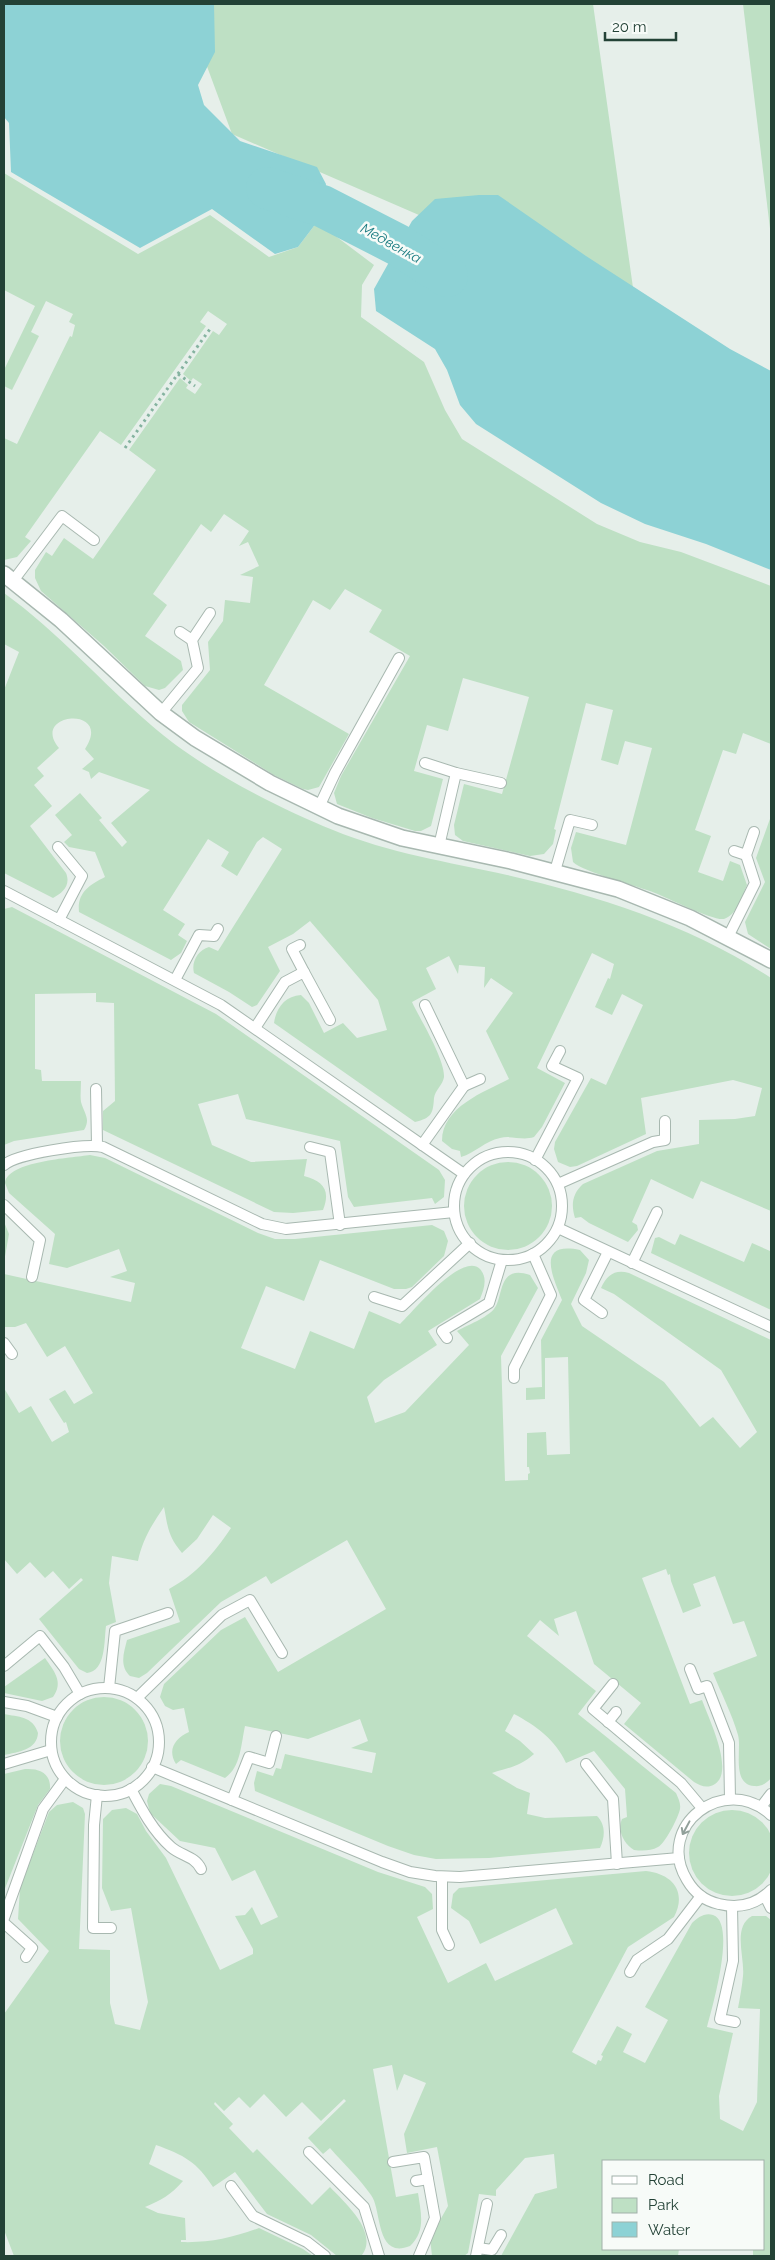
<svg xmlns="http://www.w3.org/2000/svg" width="775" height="2260" font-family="Raleway,sans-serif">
  <rect width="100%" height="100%" fill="#e6efea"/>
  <g fill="#bee0c4">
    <polygon points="176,4 593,4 636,309 232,134 185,7"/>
    <polygon points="743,4 771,4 771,237"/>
    <path d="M4 162V173L138 254 210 215 269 257 298 247 317 222 374 265 362 285 361 317 424 362 445 410 462 439 597 524 640 542 681 552 771 586V744L743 733 736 754 723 750 695 830 711 836 698 872 723 881 730 861 740 865 747 885C742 896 737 915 724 919 713 921 668 898 655 893 638 886 583 872 573 862L571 848 576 832 626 845 652 748 625 741 618 765 601 760 613 710 586 703 554 829 556 830 553 844 544 854 530 856 463 841 455 835 454 825 464 784 502 794 529 697 463 678 448 731 427 725 414 771 443 779 431 826 421 831H415L372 818 337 804 334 793 341 776 410 656 369 632 382 610 345 589 330 610 313 600 264 685 349 734 319 787 308 790 303 789 274 775 189 722 182 711V705L210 670 208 642 223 621 225 600 250 603 253 577 240 575 259 566 248 542 239 546 249 531 224 514 211 532 201 524 153 594 167 605 145 636 181 661 183 670 165 688 159 690 145 686 104 646 41 591 35 578V570L46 552 52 556 64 538 93 559 156 470 129 450 180 378 188 385 186 388 195 394 202 384 193 378 191 381 183 374 213 331 219 335 227 324 208 311 200 322 206 326 121 445 100 431 25 537 31 541 17 557 4 560V438L17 444 70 336 72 337 75 325 69 322 73 314 46 301 31 332 39 336 12 390 4 386V370L35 306 4 290Z"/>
    <path d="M4 593C58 632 101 682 151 725 199 767 273 806 333 830 389 853 448 862 507 875 599 896 692 926 771 978V1211L701 1181 693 1199 651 1179 632 1222 637 1225 638 1230 628 1242 589 1223 581 1217 575 1218C571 1205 572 1194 583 1184L657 1151 699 1144V1120L735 1119 755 1116 762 1088 733 1080 641 1098 646 1134 577 1166 570 1167 558 1162 554 1149 555 1142 591 1078 606 1085 643 1005 622 994 612 1015 595 1007 608 978 610 979 614 964 592 953 537 1068 565 1083 542 1127 534 1137C522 1141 512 1135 500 1138 485 1141 475 1153 461 1157L460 1151 452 1149 442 1141C442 1107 484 1092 509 1079L486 1031 513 993 491 978 484 988 485 967 459 965 458 974 449 956 426 968 436 989 412 1002C420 1019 445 1059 444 1077 443 1085 435 1090 434 1098 433 1113 432 1118 415 1122L274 1023C276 1008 285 996 301 995L309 1003 324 1033 343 1023 357 1038 387 1030 378 1000 310 921 293 934 268 947 280 971 257 1005 252 1007 229 992 194 973C191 962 198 950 209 947L218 951 282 849 263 837 257 842 237 876 221 866 229 852 208 839 163 910 185 924 178 935 187 941 181 953 171 960 79 912C77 893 89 885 105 877L95 852 69 847 64 842 72 835 55 815 80 793 102 818 99 820 122 847 127 842 111 823 150 790 99 772 91 779 89 772 82 769 94 759 85 749C114 705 29 712 59 748L37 768 44 776 34 785 52 806 30 826 66 873C71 885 63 893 53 898L4 873V690L19 652 4 644Z"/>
    <polygon points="771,816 771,949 748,934 745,922 765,882 756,858"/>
    <path d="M12 907 216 1014 439 1170 445 1180 444 1197 435 1204 432 1198 354 1207 348 1197 340 1141 246 1119 238 1094 198 1104 212 1145 251 1162 307 1159 304 1176C323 1181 331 1190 323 1210L293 1213 274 1212 103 1130V1111L115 1101 114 1003 96 1002V993L35 994V1069L41 1070 42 1081H81C81 1088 80 1096 81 1102 84 1113 91 1119 84 1130L14 1141 4 1145V909Z"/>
    <path d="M90 1155 105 1158 258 1233 275 1239H295L432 1225 444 1231 448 1241 444 1256 412 1287 406 1289H394L320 1260 304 1301 266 1286 241 1348 295 1369 310 1331 354 1349 369 1311 400 1324C413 1312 462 1251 480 1269 488 1278 484 1289 480 1299L428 1331 437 1345 384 1380 367 1397 375 1423 405 1412 469 1345 457 1331C466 1326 488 1317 494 1309 504 1297 497 1264 530 1275L538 1288 501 1356 505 1481 528 1480V1474L530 1473 529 1467H527V1433L546 1432 547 1455 570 1454 568 1357 545 1358V1399L526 1400V1388L542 1387 541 1340 562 1300C553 1277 535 1241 580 1250L589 1260 586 1273 571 1304 582 1326 664 1382 700 1427 713 1417 740 1448 757 1432 721 1370 614 1294 601 1288C607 1275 615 1269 629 1273L771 1340V1778C767 1783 761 1787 754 1786 731 1784 742 1749 738 1735 732 1714 721 1693 713 1673L757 1656 744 1621 733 1624 715 1576 693 1584 701 1606 683 1613 671 1581 670 1574 668 1575 666 1569 642 1578 690 1704 702 1700C708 1717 735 1771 715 1784 707 1789 701 1786 694 1782L624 1724 641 1703 594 1664 576 1611 554 1619 559 1636 540 1620 527 1636 596 1691 578 1714 676 1793C678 1798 681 1803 680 1809 679 1816 665 1844 658 1847 651 1851 642 1851 634 1850 624 1844 617 1831 622 1819L627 1817 625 1789 594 1751 566 1763C556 1740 535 1725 514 1714L505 1731 520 1741 534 1754C519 1767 510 1767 492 1773L517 1788 530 1793 527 1814 545 1818 597 1816C606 1825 605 1837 600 1848L489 1858 436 1859 414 1855 388 1846 255 1791 254 1783 257 1771 273 1776 276 1768 281 1769 285 1754 372 1773 376 1753 351 1748 368 1741 360 1719 308 1739 245 1726C241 1744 241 1767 225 1778L181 1760 176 1764C167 1750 175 1738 189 1732L184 1708 173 1710 165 1706 160 1697 164 1684 221 1630 245 1617 278 1672 386 1609 347 1540 271 1584 266 1576 221 1602 147 1673 139 1678 130 1676C119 1666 124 1652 127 1640L180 1622 169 1589C197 1574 214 1553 231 1528L213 1515 197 1539 182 1553C168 1536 168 1528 164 1507 152 1524 142 1541 138 1561L112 1556 109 1583 116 1622 106 1626C104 1641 106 1671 87 1673L79 1669 39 1619 83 1580 81 1578 69 1589 53 1571 45 1578 30 1562 17 1574 4 1559V1388L19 1413 31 1406 52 1442 69 1432 66 1422 64 1423 49 1399 65 1390 74 1404 93 1393 65 1346 47 1357 26 1323 15 1327H4V1274L131 1302 135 1283 110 1277 127 1271 119 1249 67 1268 49 1264 55 1234 9 1193 5 1183C8 1161 71 1158 90 1155Z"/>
    <circle cx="508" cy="1206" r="44"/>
    <polygon points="4,1222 9,1234 4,1262"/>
    <polygon points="680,1234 744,1262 752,1243 770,1251 771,1248 771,1310 651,1253 655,1238 659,1237 675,1245"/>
    <path d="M45 1658C54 1671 64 1682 53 1697L42 1701 4 1693V1687Z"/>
    <circle cx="104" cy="1741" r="44"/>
    <path d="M4 1714C18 1717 33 1716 38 1733 37 1750 18 1752 4 1755Z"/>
    <path d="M25 1769C39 1768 51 1773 50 1789L38 1805 4 1891V1774Z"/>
    <path d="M160 1784 171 1786 378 1872 425 1887 432 1894 433 1909 417 1917 448 1983 486 1963 495 1981 573 1944 556 1908 480 1944 469 1921 451 1908 453 1894 459 1888 646 1871C673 1874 687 1892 674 1917L628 1947 572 2052 596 2065 598 2060 601 2061 603 2056 601 2055 617 2026 632 2034 623 2052 645 2063 668 2020 645 2007 692 1923C697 1918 705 1912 713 1915 737 1923 712 2008 707 2027L733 2033 719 2096 720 2119 743 2131 757 2102 760 2009 738 2008C740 1997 742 1987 743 1976 745 1957 732 1927 752 1916H766L771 1920V2256H753V2249H764V2161H604V2249H679L678 2256H501L535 2194 557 2188 554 2154 525 2158 496 2190V2196L479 2194 468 2253 464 2256H432L430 2238 448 2206 437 2147 407 2153 404 2134 426 2083 404 2074 397 2091 392 2065 373 2069 396 2197 418 2193C421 2213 426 2231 410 2246 375 2260 382 2209 371 2195 359 2178 343 2163 330 2148L323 2154 308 2138 346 2101 344 2099 321 2121 302 2102 286 2117 264 2094 250 2108 239 2097 224 2111 215 2102 214 2104 233 2124 229 2128 253 2153 257 2149 312 2205 330 2187C344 2202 379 2232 362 2255L337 2256 311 2235 267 2214 235 2172 213 2187C197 2162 184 2155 156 2145L149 2164 183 2181C171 2195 161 2200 145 2207L158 2213 185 2218 186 2240H181V2242C209 2243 232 2238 259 2228L303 2249 313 2256H14L4 2230V2014L49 1951 18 1919 20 1888 49 1812 57 1805 73 1802 83 1808 85 1814 79 1949 110 1950V2003L115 2024 140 2030 148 2002 131 1908 111 1911 102 1888 103 1819 112 1810 126 1808 137 1814 146 1831 166 1858 220 1970 253 1954V1949L235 1916 245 1915 252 1907 261 1925 278 1917 255 1870 232 1881 215 1848 180 1841 150 1813 147 1801 149 1794Z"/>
    <circle cx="732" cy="1853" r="43"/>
  </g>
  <g fill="#8dd2d5">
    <polygon points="4,4 214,4 215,52 198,85 204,105 240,141 317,167 326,184 322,206 317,222 298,247 275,254 212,209 140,248 11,172 9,123 4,117"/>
    <polygon points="479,195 498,195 586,256 730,349 771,371 771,570 706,544 645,524 601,503 476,424 460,405 447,370 435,349 376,311 374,289 412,221 435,199"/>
  </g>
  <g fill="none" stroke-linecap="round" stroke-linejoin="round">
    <polyline stroke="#8dd2d5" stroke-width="42" points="267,188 322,206 398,245 447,276"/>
    <g stroke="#a8b8b0" stroke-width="12">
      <g id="lane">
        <polyline points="13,581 62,516 94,540"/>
        <polyline points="180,632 192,640"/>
        <polyline points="161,713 198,668 192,640 210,613"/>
        <polyline points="425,763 456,773 501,783"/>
        <polyline points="319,807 335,773 399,658"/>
        <polyline points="439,846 456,773"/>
        <polyline points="58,847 82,876 59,920"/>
        <polyline points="734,851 746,855"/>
        <polyline points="555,871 570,820 592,825"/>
        <polyline points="4,891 221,1005 464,1174"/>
        <polyline points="728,937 755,883 746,855 754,832"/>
        <polyline points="300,945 292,949 304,972"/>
        <polyline points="175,980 199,935 214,936 218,929"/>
        <polyline points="255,1028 285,982 304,972 330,1020"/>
        <polyline points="464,1086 480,1079"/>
        <polyline points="96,1089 97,1145"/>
        <polyline points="422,1145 464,1086 425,1005"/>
        <polyline points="310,1147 330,1152 340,1225"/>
        <circle cx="508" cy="1206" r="54"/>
        <polyline points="535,1160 578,1078 552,1066 560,1051"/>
        <path d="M4 1165C16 1154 85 1143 103 1147L262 1224 286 1229 454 1212"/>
        <polyline points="558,1184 653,1142 665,1140 665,1121"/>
        <polyline points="4,1205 40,1240 32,1277"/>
        <polyline points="558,1228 771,1327"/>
        <polyline points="632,1263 657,1212"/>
        <polyline points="374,1297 402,1306 470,1243"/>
        <polyline points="602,1313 584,1300 608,1252"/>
        <polyline points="447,1338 442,1331 489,1303 502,1260"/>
        <polyline points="4,1343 12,1354"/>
        <polyline points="514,1378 514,1368 551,1295 533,1254"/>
        <polyline points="4,1666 40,1636 64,1667 80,1694"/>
        <polyline points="690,1669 698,1689 707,1686 729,1743 730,1799"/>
        <polyline points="613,1684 593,1709 681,1783 702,1808"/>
        <polyline points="109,1688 115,1631 168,1613"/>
        <circle cx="105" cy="1742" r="54"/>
        <polyline points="137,1698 222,1615 250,1600 282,1653"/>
        <polyline points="4,1702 27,1706 57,1717"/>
        <polyline points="608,1722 616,1712"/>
        <polyline points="4,1764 51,1750"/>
        <polyline points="586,1764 613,1799 617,1864"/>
        <polyline points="152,1767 382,1862 410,1872 435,1876 460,1877 679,1858"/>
        <path d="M131 1789C142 1810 153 1831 171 1847 181 1856 195 1856 201 1869"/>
        <polyline points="97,1795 94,1825 93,1928 111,1928"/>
        <polyline points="232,1800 249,1757 269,1763 276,1736"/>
        <polyline points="761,1807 771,1794"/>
        <path d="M771 1815C725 1772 654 1826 687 1880 694 1892 705 1901 719 1904 739 1909 757 1904 771 1890"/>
        <polyline points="442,1877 442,1930 449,1945"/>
        <polyline points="765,1896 771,1908"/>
        <polyline points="732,1906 733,1961 720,2019 735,2022"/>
        <polyline points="4,1918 43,1809 65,1779"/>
        <polyline points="4,1923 32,1948 26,1957"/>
        <polyline points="630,1972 637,1960 668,1939 701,1896"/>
        <polyline points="309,2152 364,2207 379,2256"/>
        <polyline points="393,2162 424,2157 435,2218 419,2256"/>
        <polyline points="416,2181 428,2179"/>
        <polyline points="231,2186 253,2216 307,2242 325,2256"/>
        <polyline points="478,2248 492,2250 501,2235"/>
        <polyline points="476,2256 487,2204"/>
      </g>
    </g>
    <g stroke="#a8b8b0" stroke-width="18">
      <polyline id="street" points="4,574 61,620 161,713 195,738 270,783 338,816 402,838 511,861 618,889 690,918 771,960"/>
    </g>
    <g stroke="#85b3a0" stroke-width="3" stroke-dasharray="2.5 4" stroke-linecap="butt">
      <polyline points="178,374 195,386"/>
      <polyline points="125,448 210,329"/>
    </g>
    <use href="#lane" stroke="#fff" stroke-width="10"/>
    <use href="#street" stroke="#fff" stroke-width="15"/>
  </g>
  <defs><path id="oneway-shaft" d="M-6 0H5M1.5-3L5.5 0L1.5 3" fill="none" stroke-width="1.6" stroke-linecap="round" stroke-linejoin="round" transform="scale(1.25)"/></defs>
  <use stroke="#91a09a" href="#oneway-shaft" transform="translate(686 1828) rotate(118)"/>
  <g text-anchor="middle" stroke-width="5" stroke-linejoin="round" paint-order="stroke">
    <g font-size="14" font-style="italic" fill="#1b7c81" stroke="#f7fbf8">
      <text transform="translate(391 243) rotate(29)" y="5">Медвенка</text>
    </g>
  </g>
  <rect width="775" height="2260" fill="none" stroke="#234236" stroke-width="10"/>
  <rect x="602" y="2160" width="162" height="90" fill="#f7fbf8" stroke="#a2b1aa"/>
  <rect x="612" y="2176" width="25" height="8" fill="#ffffff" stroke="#a2b1aa"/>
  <text x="648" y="2185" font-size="15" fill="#234236">Road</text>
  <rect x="612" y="2198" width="25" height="15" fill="#bee0c4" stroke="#a2b1aa"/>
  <text x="648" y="2210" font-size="15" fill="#234236">Park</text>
  <rect x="612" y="2222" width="25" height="15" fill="#8dd2d5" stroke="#a2b1aa"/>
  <text x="648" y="2235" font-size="15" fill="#234236">Water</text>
  <path d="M605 32v8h71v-8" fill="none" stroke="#234236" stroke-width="2.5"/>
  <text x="612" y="32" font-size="15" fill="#234236" stroke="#f7fbf8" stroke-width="4" paint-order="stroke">20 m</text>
</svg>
